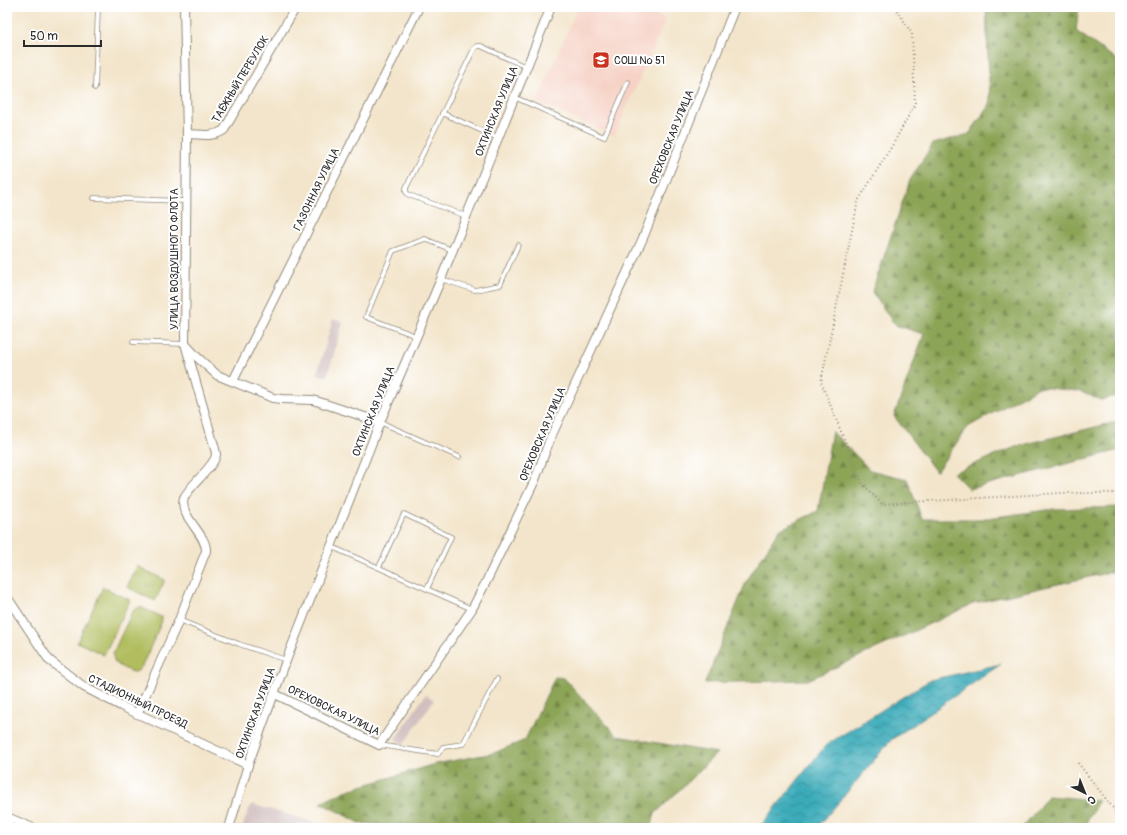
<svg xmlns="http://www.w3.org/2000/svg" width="1127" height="835" font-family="Pangolin,sans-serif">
  <defs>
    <pattern id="forest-firs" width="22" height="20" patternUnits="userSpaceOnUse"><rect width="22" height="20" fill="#8ca456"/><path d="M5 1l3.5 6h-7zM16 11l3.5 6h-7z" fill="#738647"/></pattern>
    <pattern id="park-tufts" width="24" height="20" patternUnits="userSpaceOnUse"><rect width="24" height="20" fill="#b1bd5f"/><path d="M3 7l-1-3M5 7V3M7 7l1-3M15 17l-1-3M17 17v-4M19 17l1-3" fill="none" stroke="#909a4f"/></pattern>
    <pattern id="water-waves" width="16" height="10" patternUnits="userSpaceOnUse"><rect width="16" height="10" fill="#3babb9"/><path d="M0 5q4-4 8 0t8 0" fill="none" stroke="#328b97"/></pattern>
  </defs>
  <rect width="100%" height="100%" fill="#fff"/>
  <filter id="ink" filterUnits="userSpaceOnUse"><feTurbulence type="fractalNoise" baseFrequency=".025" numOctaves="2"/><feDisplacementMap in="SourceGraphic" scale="8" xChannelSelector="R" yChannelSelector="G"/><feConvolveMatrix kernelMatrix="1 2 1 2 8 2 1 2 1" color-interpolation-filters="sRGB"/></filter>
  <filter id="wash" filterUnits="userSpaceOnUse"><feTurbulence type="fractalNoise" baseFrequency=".012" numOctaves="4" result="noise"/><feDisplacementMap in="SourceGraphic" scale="16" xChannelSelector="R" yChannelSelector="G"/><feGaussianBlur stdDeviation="0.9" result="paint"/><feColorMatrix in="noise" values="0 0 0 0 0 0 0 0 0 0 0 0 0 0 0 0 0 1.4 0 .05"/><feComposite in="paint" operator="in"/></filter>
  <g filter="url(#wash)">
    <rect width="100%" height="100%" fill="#f3e5cb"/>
    <polygon fill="#f6d1c5" points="578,7 639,7 666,19 614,136 537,102"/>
    <g fill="#d1bfbf">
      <polygon points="333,319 343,322 327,377 317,374"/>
      <polygon points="426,694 434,700 403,745 395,739"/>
      <polygon points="251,804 334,828 242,828"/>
    </g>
    <g fill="#b1bd5f" stroke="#6e7445">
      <polygon points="103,587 130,600 104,655 77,642"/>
      <path d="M141 607 161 617 162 621 142 666C140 669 139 671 135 672 130 672 118 666 115 662 113 659 113 656 113 653L132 612 136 608Z"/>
    </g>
    <g fill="url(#forest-firs)" stroke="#5c6840">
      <polygon points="986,7 1079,7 1076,31 1120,62 1120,395 1101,400 1078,391 1039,387 968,427 936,472 894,416 924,334 895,325 872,292 910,180 933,144 969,134 990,104"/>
      <polygon points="1120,421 1120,450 969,489 953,473 1018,446"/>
      <polygon points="832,431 870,470 907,479 922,519 980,519 1054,509 1120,507 1120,570 975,603 808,680 705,683 746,582 779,530 818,511"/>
      <polygon points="555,677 564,678 617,736 717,753 655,814 651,828 387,828 388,825 360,823 321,803 345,791 435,764 494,753 525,740"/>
      <polygon points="1048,796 1099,800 1083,828 1022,828"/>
    </g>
    <polygon fill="url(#park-tufts)" stroke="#6e7445" points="137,566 165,580 155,601 127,587"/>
    <polygon fill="url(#water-waves)" stroke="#336b72" points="1001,664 891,740 817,828 759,828 826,745 930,680"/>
  </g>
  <g filter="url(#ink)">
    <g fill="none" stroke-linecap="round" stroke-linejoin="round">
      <g stroke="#8f887b" stroke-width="5.5">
        <g id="lane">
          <polyline points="95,88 98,7"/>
          <polyline points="514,97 604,137 628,82"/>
          <polyline points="442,113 498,138"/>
          <polyline points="94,198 185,201"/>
          <polyline points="466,216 409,195 406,192 406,188 474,49 477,46 481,46 526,67"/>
          <polyline points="441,279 475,290 500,285 518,245"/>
          <polyline points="416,336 366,317 393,251 425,239 452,250"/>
          <polyline points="133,342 185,344"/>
          <polyline points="380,422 459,457"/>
          <polyline points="332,547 472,609"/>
          <polyline points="379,567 404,514 451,537 427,589"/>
          <polyline points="179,620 239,644 286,660"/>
          <polyline points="379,745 438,754 443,747 463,744 497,679"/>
        </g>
      </g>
      <g stroke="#8f887b" stroke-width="10">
        <g id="street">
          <polyline points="184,7 187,134 185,344 197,357 217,375 273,398 282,399 313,400 380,422"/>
          <path d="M187 134C200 134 213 138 224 130L296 7"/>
          <polyline points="233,381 419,7"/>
          <polyline points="7,597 49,660 84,687 121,706 248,765"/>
          <polyline points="275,694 379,745 472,609 487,580 535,480 550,439 643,238 735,7"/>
          <path d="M137 714 179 620 206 551C207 534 178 516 184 498 189 486 214 467 216 455 216 451 214 446 213 442L186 347"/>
          <polyline points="7,817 33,828"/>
          <polyline points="229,828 248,765 286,661 380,422 441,279 551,7"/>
        </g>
      </g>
      <g stroke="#8f887b" stroke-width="2" stroke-dasharray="1 3" stroke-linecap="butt">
        <polyline points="895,7 912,34 915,104 892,146 858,201 821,382 862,483 882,504 1060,493 1120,493"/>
        <polyline points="1078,763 1113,808 1120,820"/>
      </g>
      <use href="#lane" stroke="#fff" stroke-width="4"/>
      <use href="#street" stroke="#fff" stroke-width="8"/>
    </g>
  </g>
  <defs>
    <g id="school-square" transform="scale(0.9)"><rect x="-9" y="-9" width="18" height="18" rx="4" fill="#c8321e" stroke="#fff"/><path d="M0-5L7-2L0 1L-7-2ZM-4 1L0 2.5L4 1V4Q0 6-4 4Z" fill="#fff"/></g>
  </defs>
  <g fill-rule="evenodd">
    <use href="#school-square" x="601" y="60"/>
  </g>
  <g text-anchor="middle" stroke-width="4" stroke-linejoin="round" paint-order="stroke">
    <g font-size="11" fill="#2b2b2b" stroke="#fff" text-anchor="start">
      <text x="614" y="64">СОШ № 51</text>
    </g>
    <g font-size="11" fill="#2b2b2b" stroke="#fff">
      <text transform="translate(240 79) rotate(-59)" y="4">ТАЁЖНЫЙ ПЕРЕУЛОК</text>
      <text transform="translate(496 111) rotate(-68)" y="4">ОХТИНСКАЯ УЛИЦА</text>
      <text transform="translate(671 137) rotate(-68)" y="4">ОРЕХОВСКАЯ УЛИЦА</text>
      <text transform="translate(316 189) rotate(-64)" y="4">ГАЗОННАЯ УЛИЦА</text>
      <text transform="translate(174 259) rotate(-90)" y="4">УЛИЦА ВОЗДУШНОГО ФЛОТА</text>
      <text transform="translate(373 411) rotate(-68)" y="4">ОХТИНСКАЯ УЛИЦА</text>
      <text transform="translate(542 434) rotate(-67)" y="4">ОРЕХОВСКАЯ УЛИЦА</text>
      <text transform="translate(138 701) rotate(26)" y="4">СТАДИОННЫЙ ПРОЕЗД</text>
      <text transform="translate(334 710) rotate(26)" y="4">ОРЕХОВСКАЯ УЛИЦА</text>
      <text transform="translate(255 713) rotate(-70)" y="4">ОХТИНСКАЯ УЛИЦА</text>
    </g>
  </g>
  <rect width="1127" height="835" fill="none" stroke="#fff" stroke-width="24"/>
  <g transform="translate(1085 793) rotate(137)" stroke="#ffffff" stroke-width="3" paint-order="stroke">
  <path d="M0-3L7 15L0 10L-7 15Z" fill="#2b2b2b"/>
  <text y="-6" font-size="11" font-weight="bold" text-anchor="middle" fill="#2b2b2b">С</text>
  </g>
  <path d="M24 40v6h77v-6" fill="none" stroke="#2b2b2b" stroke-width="2"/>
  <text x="30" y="40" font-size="12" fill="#2b2b2b" stroke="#ffffff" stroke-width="3" paint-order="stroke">50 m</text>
</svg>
